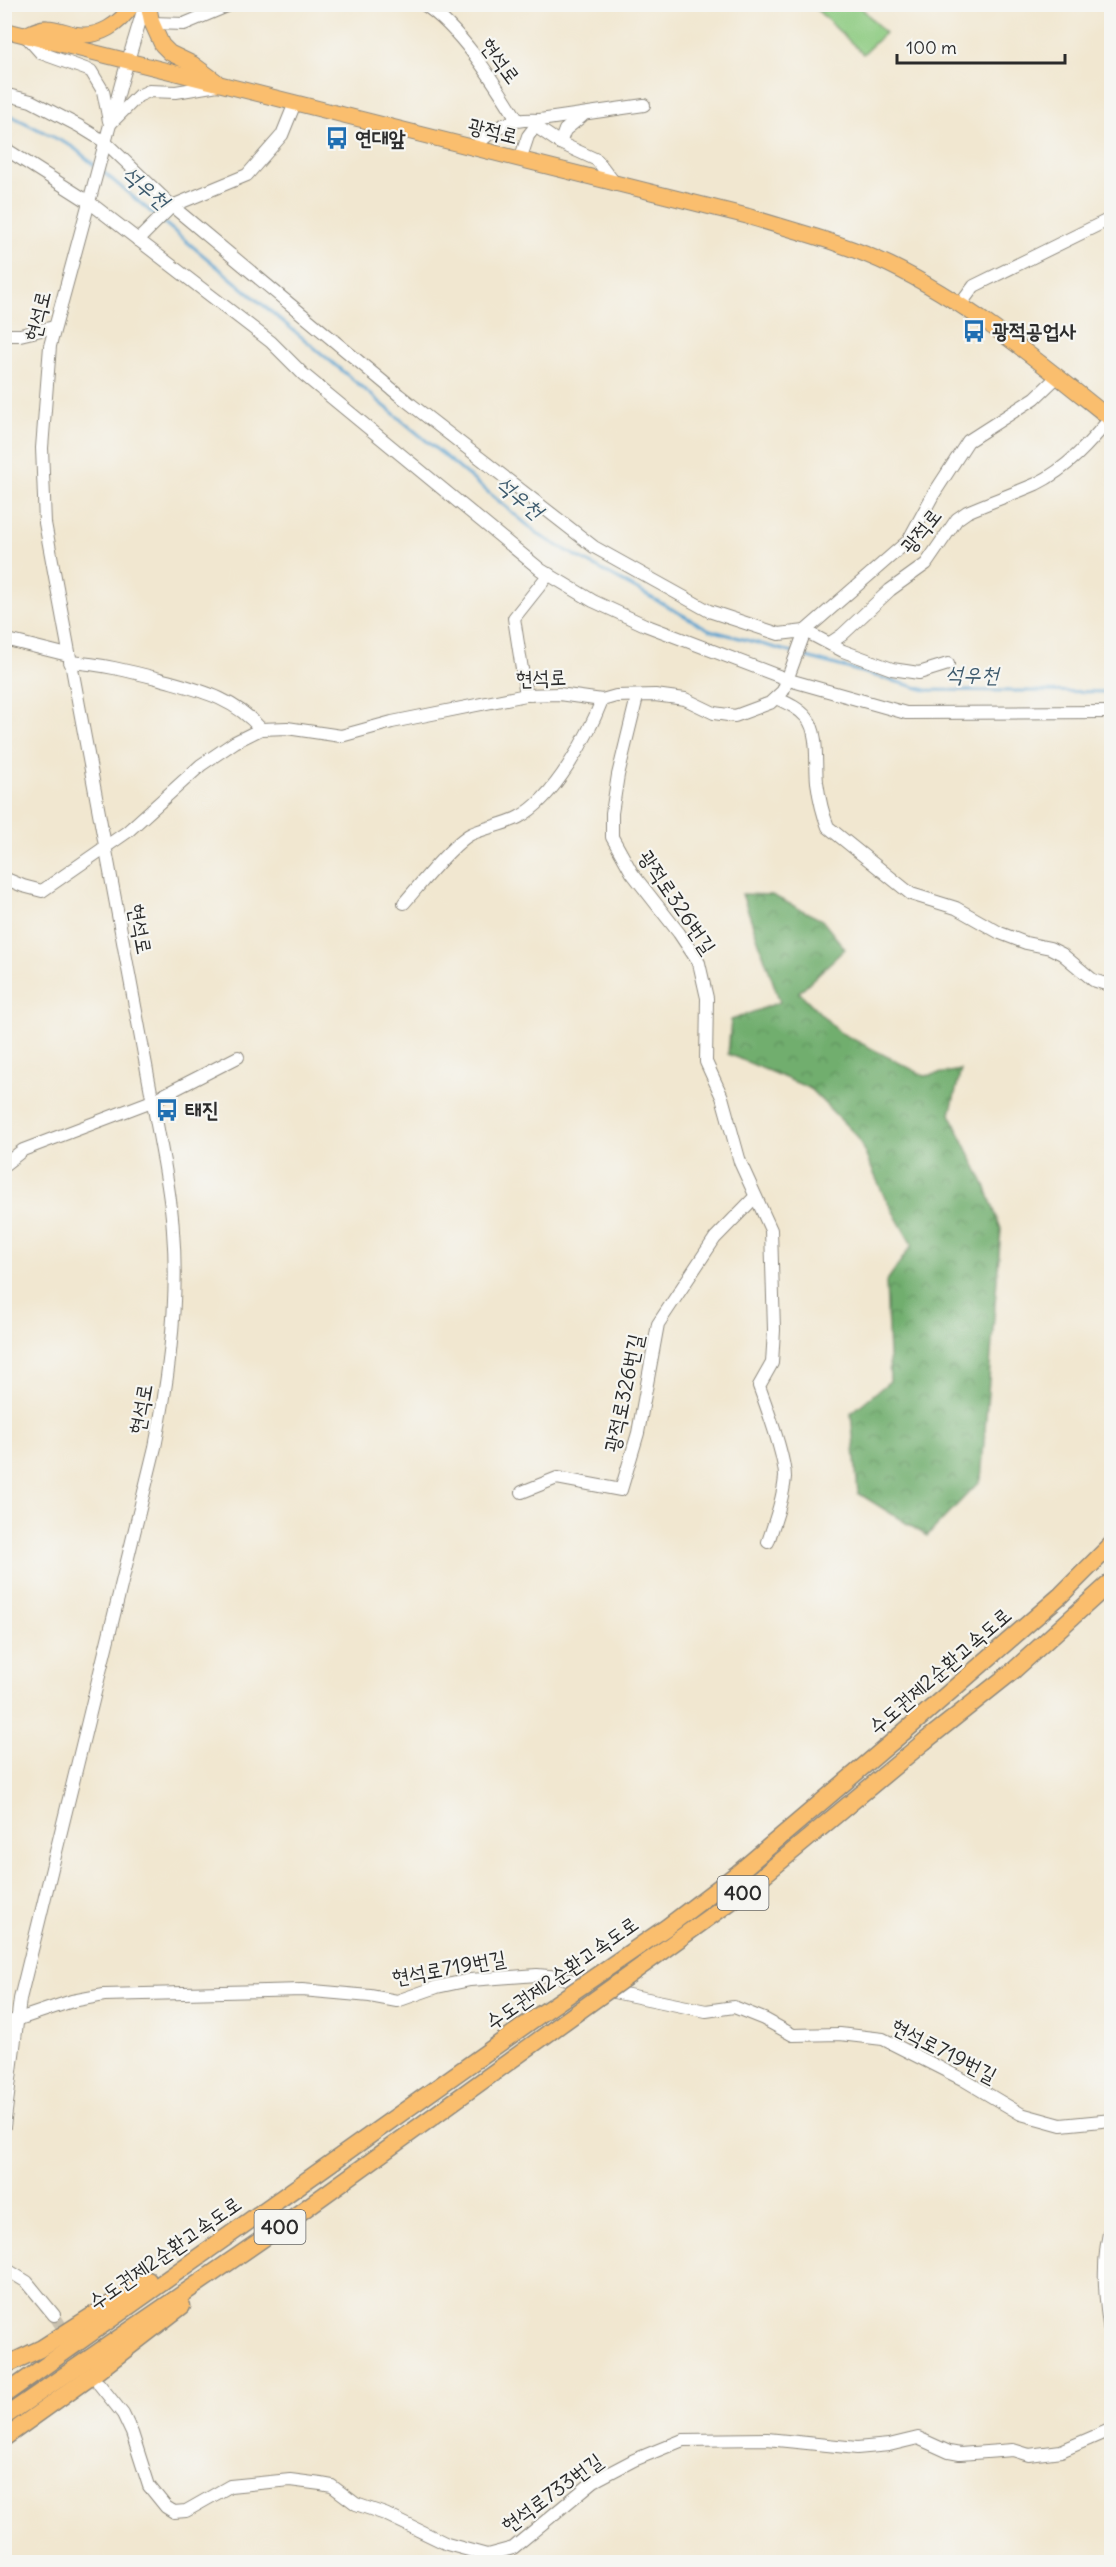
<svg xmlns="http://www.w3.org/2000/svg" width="1116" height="2567" font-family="Delius,'Poor Story',sans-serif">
  <defs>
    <pattern id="forest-crowns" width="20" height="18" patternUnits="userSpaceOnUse" patternTransform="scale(1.5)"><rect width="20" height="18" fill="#71ae6e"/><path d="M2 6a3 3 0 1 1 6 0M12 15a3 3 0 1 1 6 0" fill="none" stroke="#5d8e5b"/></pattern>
  </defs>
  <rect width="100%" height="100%" fill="#f6f6f2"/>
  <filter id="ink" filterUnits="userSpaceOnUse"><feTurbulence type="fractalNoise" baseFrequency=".0167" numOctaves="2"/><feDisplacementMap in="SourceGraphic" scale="12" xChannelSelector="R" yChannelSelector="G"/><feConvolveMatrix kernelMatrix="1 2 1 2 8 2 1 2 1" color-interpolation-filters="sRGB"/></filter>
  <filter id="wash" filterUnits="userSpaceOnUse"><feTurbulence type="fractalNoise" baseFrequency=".008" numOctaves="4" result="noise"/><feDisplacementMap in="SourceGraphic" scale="24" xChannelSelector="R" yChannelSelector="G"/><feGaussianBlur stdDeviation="1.35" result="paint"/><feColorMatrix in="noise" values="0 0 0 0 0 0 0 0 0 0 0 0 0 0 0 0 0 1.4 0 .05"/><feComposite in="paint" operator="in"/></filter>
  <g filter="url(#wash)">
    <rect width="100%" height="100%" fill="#f1e7d0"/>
    <polygon fill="url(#forest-crowns)" stroke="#4e6c4c" stroke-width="1.5" points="742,894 772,895 822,920 845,949 799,992 839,1032 925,1076 961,1070 950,1114 985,1185 1001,1229 981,1480 927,1536 858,1493 851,1413 890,1381 886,1282 912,1245 884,1196 857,1136 809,1088 728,1054 731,1020 780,1002"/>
    <polygon fill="#8cca80" stroke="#5c7a56" stroke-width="1.5" points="818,5 859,5 885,33 863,54 815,8"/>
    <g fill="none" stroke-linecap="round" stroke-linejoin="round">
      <g stroke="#58a1cf" stroke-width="3">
        <polyline points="4,112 73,147 94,165"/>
        <polyline points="102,171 157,217"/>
        <polyline points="162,221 542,537 710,630 794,653"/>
        <polyline points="800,655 926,690 1112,692"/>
      </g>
    </g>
  </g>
  <g filter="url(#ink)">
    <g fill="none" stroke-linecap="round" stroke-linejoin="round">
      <polyline stroke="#c9c1af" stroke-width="12" stroke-dasharray="12 6" stroke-linecap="butt" points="54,2315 87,2367"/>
      <g stroke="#8e897e" stroke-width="14">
        <g id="minor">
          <path d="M423 4C460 27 494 82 517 119"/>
          <polyline points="152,23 184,24 232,4"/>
          <polyline points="25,35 41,53 91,71 103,91 109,121"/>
          <polyline points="4,94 31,101 79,126 105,142 172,206 399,395 594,547 709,611 779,634 805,631 843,651 892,669 919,673 948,664"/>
          <polyline points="111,123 138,96 149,91 176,92 218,85"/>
          <polyline points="535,126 560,143 597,160 616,185"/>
          <polyline points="560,143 565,130 582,116"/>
          <polyline points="4,148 89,202 271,342 303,374 541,570 593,601 645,625 789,680 906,713 1112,712"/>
          <path d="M474 148C495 126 509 118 540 120"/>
          <polyline points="520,160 528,136 540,120 644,105"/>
          <polyline points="138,240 172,206 247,175 282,135 295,103"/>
          <polyline points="960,305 974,286 1112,218"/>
          <polyline points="4,335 20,335 54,327"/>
          <polyline points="4,639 68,655"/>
          <path d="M830 643 842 635 890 590 926 564 957 519 967 512C990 502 1013 494 1036 484 1067 469 1091 442 1112 416"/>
          <path d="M70 662C101 664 129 671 160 679 198 690 233 697 261 729"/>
          <polyline points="526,695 514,618 549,574"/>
          <path d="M637 697 618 775 612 813V837L632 873 679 933 699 963 707 998 706 1062 722 1097 740 1162 771 1230 774 1330 772 1363 759 1386C766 1405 785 1458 785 1477 783 1499 775 1521 768 1542"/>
          <path d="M776 698C787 703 799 708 807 718 819 733 815 763 817 782 819 797 822 812 828 827L911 894 956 908 1000 933 1026 943 1050 948 1062 954 1093 980 1112 986"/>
          <polyline points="4,878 23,886 42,891 127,832 201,765 235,742 261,729 287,728 341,736 392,722 526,695 559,694 602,700"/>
          <path d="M404 903C418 887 453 843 471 834 486 827 504 825 519 817 554 799 588 736 602 700L616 696 655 695 685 699 714 713 735 716 770 703 783 691 805 631 908 541 933 495 968 441 1035 398 1057 377"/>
          <polyline points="4,1165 23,1150 152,1101 238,1057"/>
          <polyline points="522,1492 557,1478 621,1490 638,1433 658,1324 715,1238 755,1197"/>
          <polyline points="4,2024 72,2001 104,1995 302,1990 370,1996 397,2001 437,1987 470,1980 537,1975 560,1977 609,1991 706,2011 734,2007 764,2019 793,2035 840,2034 883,2039 964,2080 1021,2114 1061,2125 1112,2120"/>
          <path d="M4 2127 20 1999 155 1447C169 1377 179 1302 173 1231 172 1208 168 1185 164 1162L45 523 42 448 50 346 121 84 145 4"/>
          <path d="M1112 2222C1100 2261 1105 2304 1112 2343"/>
          <polyline points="4,2268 27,2282 54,2315"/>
          <polyline points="99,2384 123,2414 132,2433 149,2486 166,2507 174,2512 186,2511 230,2486 290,2480 321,2484 332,2486 356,2504 385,2514 447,2544 487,2555 513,2548 594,2481 634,2460 683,2440 767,2439 857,2448 889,2445 918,2438 949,2452 960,2454 1013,2450 1029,2455 1061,2451 1112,2429"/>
        </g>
      </g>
      <g stroke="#8e897e" stroke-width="17">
        <g id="major">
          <polyline points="148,4 152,23 162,45 170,53 193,64 216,81"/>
          <path d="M4 30 747 216C794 231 845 243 890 265 971 304 1042 364 1112 420"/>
          <path d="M25 35C32 32 40 27 47 28 56 28 65 32 74 34 99 39 120 24 133 4"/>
        </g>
      </g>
      <g stroke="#8e897e" stroke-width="19">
        <g id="highway">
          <polyline points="905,1731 1061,1595 1112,1544"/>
          <polyline points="925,1741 1013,1671 1112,1581"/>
          <polyline points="4,2366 42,2348 148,2280"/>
          <polyline points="4,2395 538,2016"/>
          <polyline points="4,2417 280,2227 550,2032"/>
          <polyline points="4,2438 99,2370 182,2306"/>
        </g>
      </g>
      <use href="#minor" stroke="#fff" stroke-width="12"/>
      <use href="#major" stroke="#fabe6e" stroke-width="15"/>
      <use href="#highway" stroke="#fabe6e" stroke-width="16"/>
      <g stroke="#8e897e" stroke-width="19" stroke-linecap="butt">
        <g id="highway-bridge">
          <polyline points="538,2016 667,1927 738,1873 905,1731"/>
          <polyline points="550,2032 740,1895 925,1741"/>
        </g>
      </g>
      <use href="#highway-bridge" stroke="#fabe6e" stroke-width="16"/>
    </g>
  </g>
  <defs>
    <g id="bus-bare" transform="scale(1.8)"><path d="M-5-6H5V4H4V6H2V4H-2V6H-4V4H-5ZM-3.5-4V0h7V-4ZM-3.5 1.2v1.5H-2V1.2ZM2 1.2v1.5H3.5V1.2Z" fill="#1f6fb2" stroke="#f6f6f2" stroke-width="2.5" paint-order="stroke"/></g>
  </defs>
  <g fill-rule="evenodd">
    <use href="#bus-bare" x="337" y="138"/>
    <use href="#bus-bare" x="974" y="331"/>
    <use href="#bus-bare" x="167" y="1110"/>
  </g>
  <g text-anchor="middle" stroke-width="4.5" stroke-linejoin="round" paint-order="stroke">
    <g fill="#f6f6f2" stroke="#686867" stroke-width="1.5">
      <rect x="717.5" y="1876" width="51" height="34" rx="4.5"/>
      <rect x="254.5" y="2210" width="51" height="34" rx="4.5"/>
    </g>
    <g font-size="20" font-weight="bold" fill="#2b2b2b">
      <text x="743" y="1900">400</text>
      <text x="280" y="2234">400</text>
    </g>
    <g font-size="21" fill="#2b2b2b" stroke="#f6f6f2">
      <text transform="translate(500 61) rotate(53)" y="7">현석로</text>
      <text transform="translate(493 131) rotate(14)" y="7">광적로</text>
      <text transform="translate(38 316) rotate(-77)" y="7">현석로</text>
      <text transform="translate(921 531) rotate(-51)" y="7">광적로</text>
      <text transform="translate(541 678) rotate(-2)" y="7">현석로</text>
      <text transform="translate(677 902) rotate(56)" y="7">광적로326번길</text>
      <text transform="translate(140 929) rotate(79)" y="7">현석로</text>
      <text transform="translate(624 1393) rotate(-78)" y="7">광적로326번길</text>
      <text transform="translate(141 1409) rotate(-80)" y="7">현석로</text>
      <text transform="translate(940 1671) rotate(-41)" y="7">수도권제2순환고속도로</text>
      <text transform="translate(449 1968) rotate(-10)" y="7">현석로719번길</text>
      <text transform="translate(562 1973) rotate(-35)" y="7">수도권제2순환고속도로</text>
      <text transform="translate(944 2051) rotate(27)" y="7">현석로719번길</text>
      <text transform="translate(165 2253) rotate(-35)" y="7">수도권제2순환고속도로</text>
      <text transform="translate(552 2493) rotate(-36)" y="7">현석로733번길</text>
    </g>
    <g font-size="21" font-weight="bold" fill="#2b2b2b" stroke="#f6f6f2" text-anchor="start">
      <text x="355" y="145">연대앞</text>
      <text x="992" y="338">광적공업사</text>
      <text x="185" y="1117">태진</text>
    </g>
    <g font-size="22" font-style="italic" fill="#3d5a6d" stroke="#f6f6f2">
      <text transform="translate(146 187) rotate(40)" y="8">석우천</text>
      <text transform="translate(520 497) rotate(40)" y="8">석우천</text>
      <text transform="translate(972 674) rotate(1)" y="8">석우천</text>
    </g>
  </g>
  <rect width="1116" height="2567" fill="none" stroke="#f6f6f2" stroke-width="24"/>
  <path d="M897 54v9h168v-9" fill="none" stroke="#2b2b2b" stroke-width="3"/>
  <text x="906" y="54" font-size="18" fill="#2b2b2b" stroke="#f6f6f2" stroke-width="4.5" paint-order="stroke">100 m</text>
</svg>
